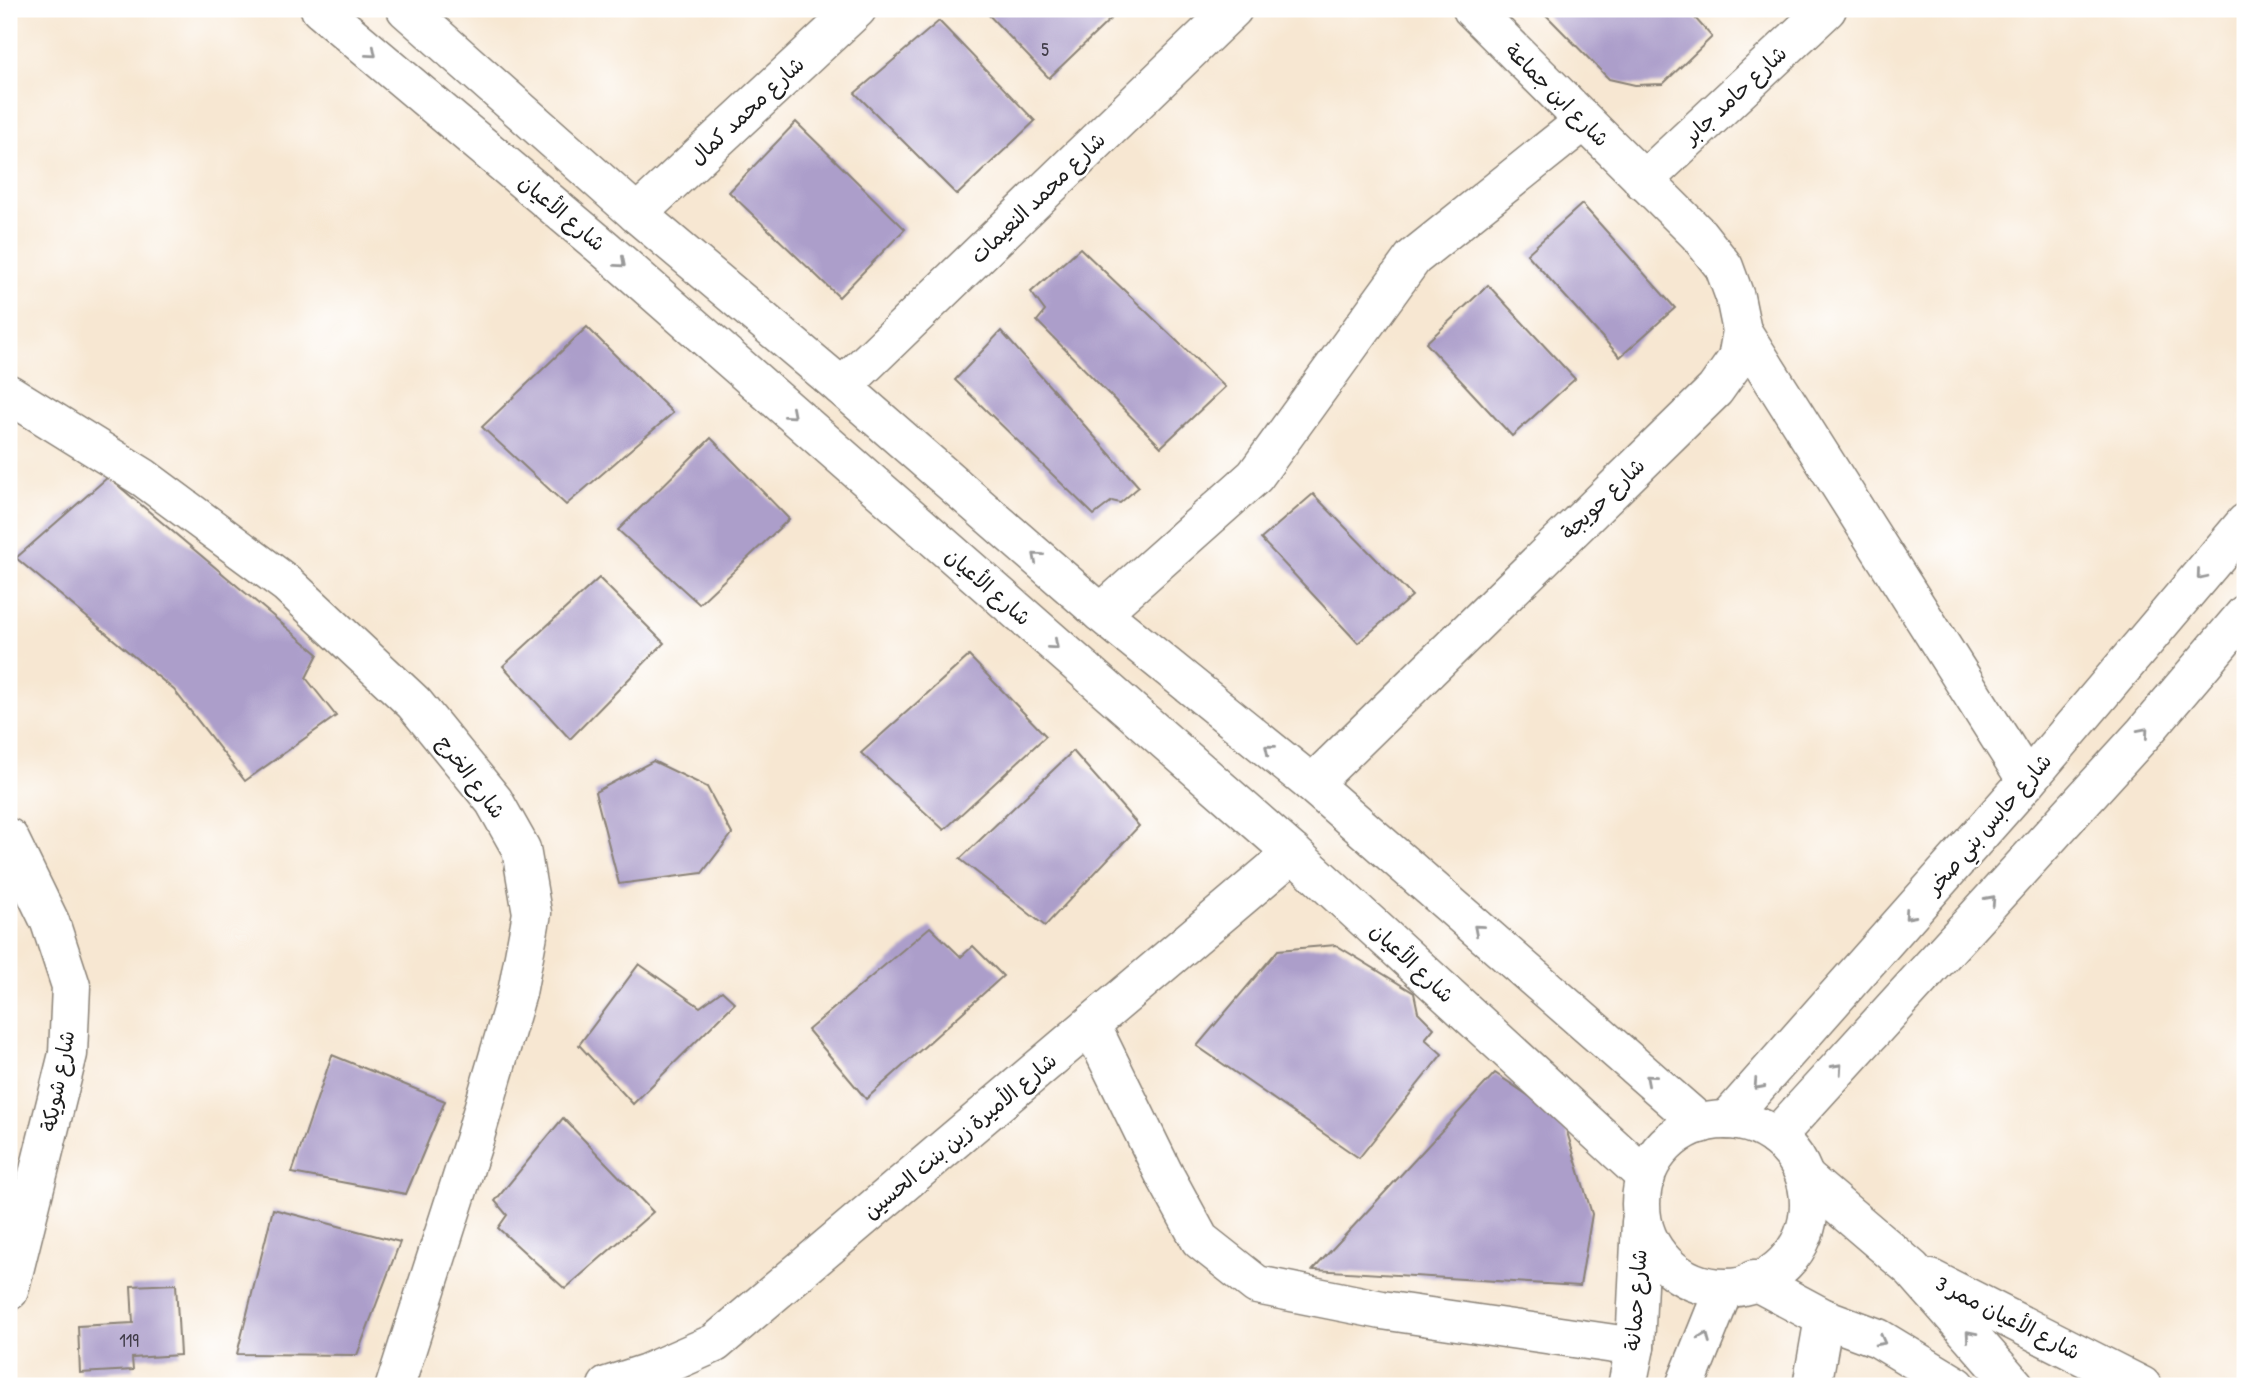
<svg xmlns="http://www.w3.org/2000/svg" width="2254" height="1395" font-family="'Patrick Hand','Playpen Sans Arabic',sans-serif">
  <rect width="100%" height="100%" fill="#fff"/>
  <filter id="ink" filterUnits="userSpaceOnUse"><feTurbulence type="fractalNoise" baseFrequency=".0143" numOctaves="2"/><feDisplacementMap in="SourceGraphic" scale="14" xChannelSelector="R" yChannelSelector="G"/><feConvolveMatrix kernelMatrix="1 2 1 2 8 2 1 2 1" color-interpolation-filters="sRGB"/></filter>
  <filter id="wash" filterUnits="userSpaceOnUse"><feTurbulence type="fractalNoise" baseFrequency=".00686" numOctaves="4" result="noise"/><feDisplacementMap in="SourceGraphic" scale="28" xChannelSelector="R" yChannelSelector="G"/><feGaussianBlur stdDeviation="1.57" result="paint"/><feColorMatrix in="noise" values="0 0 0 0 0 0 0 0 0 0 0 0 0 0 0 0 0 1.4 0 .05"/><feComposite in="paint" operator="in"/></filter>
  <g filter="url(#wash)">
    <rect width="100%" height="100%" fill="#f7e7d2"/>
    <g id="blocks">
      <g fill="#ac9eca">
        <polygon points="983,9 1121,9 1049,78"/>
        <polygon points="1552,9 1687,9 1712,37 1663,84 1635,85 1609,79 1546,15"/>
        <polygon points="939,21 1035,121 957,195 855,93"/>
        <polygon points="796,122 905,229 839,297 729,192"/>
        <polygon points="1582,204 1675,308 1620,357 1527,254"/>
        <polygon points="1080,248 1225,387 1161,447 1037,321 1045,311 1031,292"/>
        <polygon points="1488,285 1575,379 1512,436 1426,343"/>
        <polygon points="587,327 673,413 566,505 482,427"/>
        <polygon points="1001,331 1139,487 1120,503 1112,501 1094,515 955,380"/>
        <polygon points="711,438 789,519 699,604 618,530"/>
        <polygon points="108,477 318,654 306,678 336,716 245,781 174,690 16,558"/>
        <polygon points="1313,494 1412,596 1358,643 1261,539"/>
        <polygon points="599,578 664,643 570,739 503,666"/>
        <polygon points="969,656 1046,736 944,830 861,753"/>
        <polygon points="1073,751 1139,826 1045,926 960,859"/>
        <polygon points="653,761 707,787 732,834 702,873 619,884 595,792"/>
        <polygon points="930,927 961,957 973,946 1003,976 866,1099 808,1030"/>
        <polygon points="1336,945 1414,993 1418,1012 1434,1028 1425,1039 1442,1054 1359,1158 1197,1046 1278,950"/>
        <polygon points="639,964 700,1007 722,991 735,1003 633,1104 579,1045"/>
        <polygon points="332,1055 445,1101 406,1194 292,1173"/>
        <polygon points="1495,1073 1563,1119 1592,1214 1580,1286 1313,1270"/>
        <polygon points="563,1118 653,1212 565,1289 498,1228 507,1215 495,1201"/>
        <polygon points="273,1209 400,1242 357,1355 237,1354"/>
        <polygon points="176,1284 180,1355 132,1358 133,1370 80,1373 78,1326 133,1323 131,1286"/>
      </g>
    </g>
  </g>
  <g filter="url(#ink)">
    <use href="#blocks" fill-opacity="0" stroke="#8a8277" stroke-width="2"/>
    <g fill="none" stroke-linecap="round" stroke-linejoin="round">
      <g stroke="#8a8277" stroke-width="41">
        <g id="minor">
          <polyline points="320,9 605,249 1293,853 1646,1177"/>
          <polyline points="406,9 637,214 842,387 1101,613 1312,784 1701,1124"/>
          <polyline points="1643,181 1827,9"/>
          <polyline points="637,214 857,9"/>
          <polyline points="1742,331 2027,781"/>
          <polyline points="842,387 1233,9"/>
          <polyline points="9,394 144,478 287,584 414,703 494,801 521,849 532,913 517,993 474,1140 395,1386"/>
          <polyline points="1101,613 1255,476 1413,258 1583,122"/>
          <polyline points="1312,784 1715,390 1737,359 1742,331 1735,297 1724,267 1698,234 1472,9"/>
          <polyline points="9,838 50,922 71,986 68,1054 9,1291"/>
          <polyline points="1091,1025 1163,1172 1200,1240 1257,1285 1382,1310 1635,1347"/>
          <polyline points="1727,1120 2027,781 2245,523"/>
          <circle cx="1725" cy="1204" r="84"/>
          <polyline points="1776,1137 2144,733 2245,614"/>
          <polyline points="1808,1180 1912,1269 2015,1386"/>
          <polyline points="1931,1279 2142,1386"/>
          <polyline points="1753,1280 1824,1318 1878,1338 1957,1386"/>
          <polyline points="607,1386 647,1373 715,1343 1293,853"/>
          <polyline points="1627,1386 1635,1347 1641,1222"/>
          <polyline points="1685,1386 1724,1289"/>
          <polyline points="1812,1386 1824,1318"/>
        </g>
      </g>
      <use href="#minor" stroke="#fff" stroke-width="38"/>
    </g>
    <defs><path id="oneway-chevron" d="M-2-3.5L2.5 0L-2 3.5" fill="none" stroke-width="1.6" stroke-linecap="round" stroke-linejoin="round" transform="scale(1.75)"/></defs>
    <g stroke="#999">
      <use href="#oneway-chevron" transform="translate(372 53) rotate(40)"/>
      <use href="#oneway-chevron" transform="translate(621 263) rotate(41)"/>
      <use href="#oneway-chevron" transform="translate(791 414) rotate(41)"/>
      <use href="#oneway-chevron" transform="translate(1037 557) rotate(-139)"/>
      <use href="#oneway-chevron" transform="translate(2201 575) rotate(130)"/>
      <use href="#oneway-chevron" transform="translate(1054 645) rotate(41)"/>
      <use href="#oneway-chevron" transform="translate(2144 732) rotate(-49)"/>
      <use href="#oneway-chevron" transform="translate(1269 749) rotate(-141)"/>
      <use href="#oneway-chevron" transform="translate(1991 900) rotate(-48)"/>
      <use href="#oneway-chevron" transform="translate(1909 915) rotate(132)"/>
      <use href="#oneway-chevron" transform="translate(1478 929) rotate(-139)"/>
      <use href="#oneway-chevron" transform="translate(1838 1068) rotate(-48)"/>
      <use href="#oneway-chevron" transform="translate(1650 1079) rotate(-139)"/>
      <use href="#oneway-chevron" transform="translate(1758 1085) rotate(132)"/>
      <use href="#oneway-chevron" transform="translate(1970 1335) rotate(-131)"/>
      <use href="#oneway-chevron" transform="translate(1705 1337) rotate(-68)"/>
      <use href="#oneway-chevron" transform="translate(1881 1341) rotate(28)"/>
    </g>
  </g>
  <g text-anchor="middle" stroke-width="5" stroke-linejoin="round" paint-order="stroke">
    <g font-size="18" fill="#403c48">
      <text x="1045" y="56">5</text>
      <text x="129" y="1347">119</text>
    </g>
    <g font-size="21" fill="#1c1c1c" stroke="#fff">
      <text transform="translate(1557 95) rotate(45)" y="7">شارع ابن جماعة</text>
      <text transform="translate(1735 95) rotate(-43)" y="7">شارع حامد جابر</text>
      <text transform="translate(747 111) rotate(-43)" y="7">شارع محمد كمال</text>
      <text transform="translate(1038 198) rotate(-44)" y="7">شارع محمد النعيمات</text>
      <text transform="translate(562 213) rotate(40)" y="7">شارع الأعيان</text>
      <text transform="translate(1603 499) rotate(-44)" y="7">شارع حويجة</text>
      <text transform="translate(988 587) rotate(41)" y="7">شارع الأعيان</text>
      <text transform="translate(471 777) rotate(53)" y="7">شارع الخرج</text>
      <text transform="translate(1989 824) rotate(-49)" y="7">شارع حابس بني صخر</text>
      <text transform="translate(1412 963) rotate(43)" y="7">شارع الأعيان</text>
      <text transform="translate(58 1081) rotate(-79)" y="7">شارع شويكة</text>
      <text transform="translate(960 1136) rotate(-40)" y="7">شارع الأميرة زين بنت الحسين</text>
      <text transform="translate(1636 1300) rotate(-86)" y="7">شارع حمانة</text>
      <text transform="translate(2008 1318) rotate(27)" y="7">شارع الأعيان ممر 3</text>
    </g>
  </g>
  <rect width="2254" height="1395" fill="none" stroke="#fff" stroke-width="35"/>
</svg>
